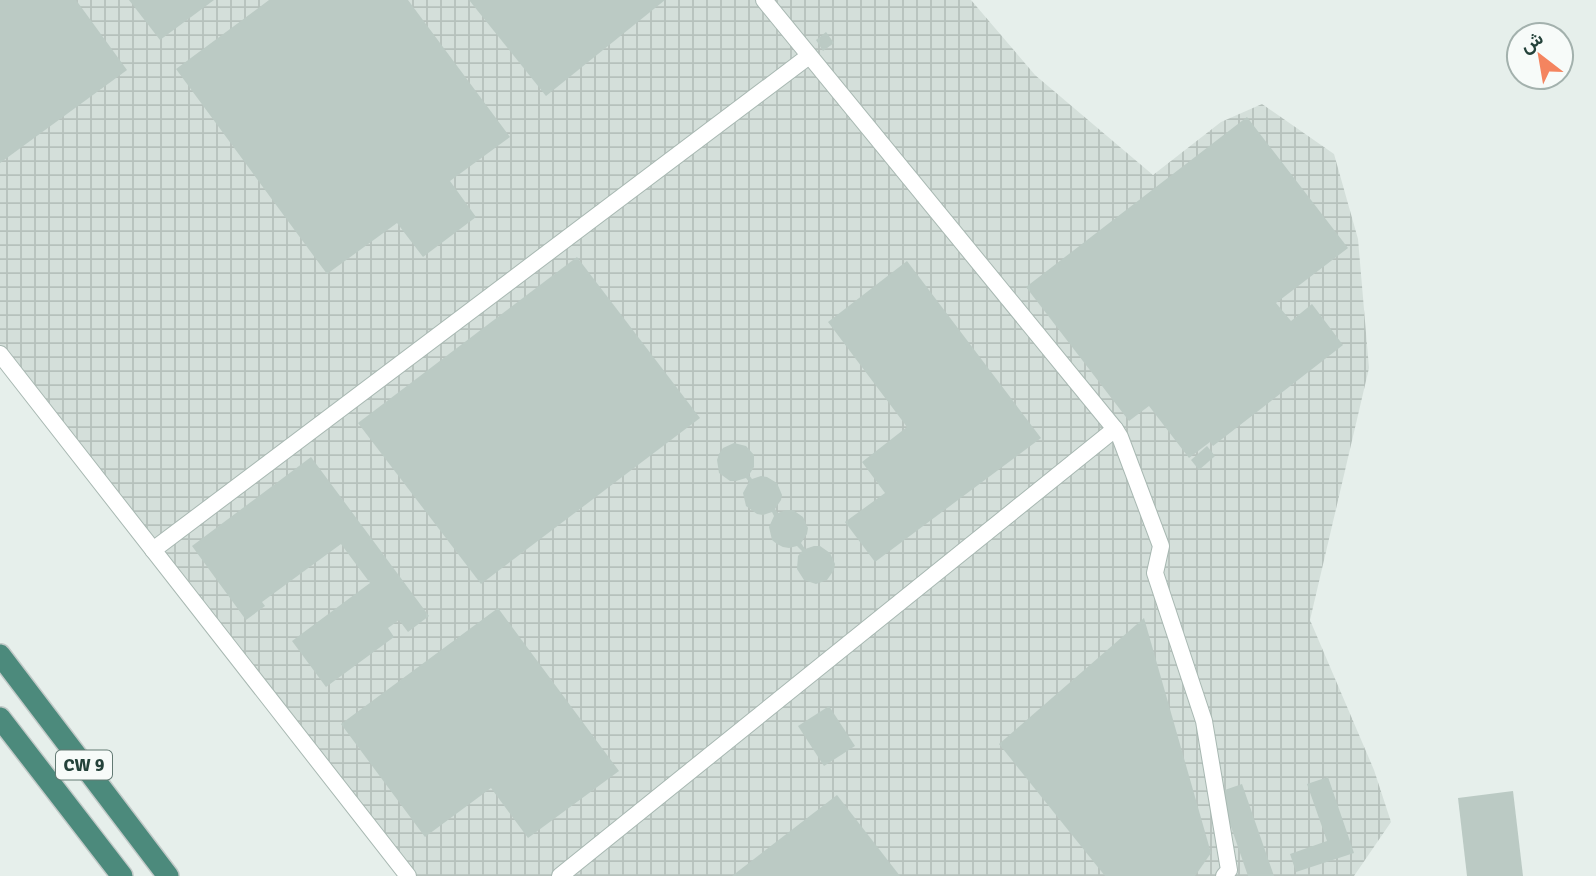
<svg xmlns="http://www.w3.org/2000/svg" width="1596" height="876" font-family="Signika,Vazirmatn,sans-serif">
  <defs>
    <pattern id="industrial-grid" width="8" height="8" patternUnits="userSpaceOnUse" patternTransform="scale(1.75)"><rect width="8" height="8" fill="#d4dfda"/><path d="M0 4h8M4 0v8" fill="none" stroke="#b6c1bc"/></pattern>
  </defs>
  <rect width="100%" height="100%" fill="#e6efeb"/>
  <polygon fill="url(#industrial-grid)" points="0,0 971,0 1035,75 1153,175 1221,122 1262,104 1334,154 1358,239 1369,368 1310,620 1374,770 1391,822 1354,876 408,876 0,354"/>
  <g fill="#bbcac4">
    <polygon points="0,0 76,0 127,70 0,163"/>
    <polygon points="129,0 214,0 160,40"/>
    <polygon points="269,0 408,0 510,137 450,181 476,217 423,257 397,223 327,274 176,69"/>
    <polygon points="469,0 665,0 546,96"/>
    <polygon points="826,32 834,43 823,51 816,40"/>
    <polygon points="1247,117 1348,248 1276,303 1291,321 1312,304 1343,345 1213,446 1210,442 1189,458 1149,406 1129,421 1026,287"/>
    <polygon points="577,257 700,418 481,584 358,423"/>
    <polygon points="907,261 1041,438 875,562 845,522 885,493 862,462 907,427 828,322"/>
    <polygon points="734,443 746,446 754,455 754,467 749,475 752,479 761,476 767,477 777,483 782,495 781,500 775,509 778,513 786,510 793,510 803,517 808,528 807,534 801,543 805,549 814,546 820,546 830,553 835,564 834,570 827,580 816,584 804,580 797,569 798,556 802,551 797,546 789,548 783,547 777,544 772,540 769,527 774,516 772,512 763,515 757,514 746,506 743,493 749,482 746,478 736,481 730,481 719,473 717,460 719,454 723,448"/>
    <polygon points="1207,446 1215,456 1199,470 1191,460"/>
    <polygon points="311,457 429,616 408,632 399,620 388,628 394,637 326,687 292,641 370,583 341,544 262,602 265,606 246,620 192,546"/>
    <polygon points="498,608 619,771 528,838 491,788 425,837 341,724"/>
    <polygon points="1144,618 1211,853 1195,876 1105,876 999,744"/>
    <polygon points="829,706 855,746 824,766 798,726"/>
    <polygon points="1328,777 1354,853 1296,872 1290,854 1327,841 1307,784"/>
    <polygon points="1242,784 1274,876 1248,876 1219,792"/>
    <polygon points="1513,791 1523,876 1467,876 1458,798"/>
    <polygon points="837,795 900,876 732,876"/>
  </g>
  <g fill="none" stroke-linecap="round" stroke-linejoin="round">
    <g stroke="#a8b8b2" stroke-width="18">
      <g id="service">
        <polyline points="0,354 408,876"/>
        <polyline points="1115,429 1120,437 1161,546 1155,573 1204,721 1229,870 1224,876"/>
        <polyline points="153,550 809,56"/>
        <polyline points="560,876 1115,429 764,0"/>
      </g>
    </g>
    <g stroke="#c2cac8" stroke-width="24">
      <g id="trunk">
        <polyline points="0,655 168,876"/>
        <polyline points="0,718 122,876"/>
      </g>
    </g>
    <use href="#service" stroke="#fff" stroke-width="16"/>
    <use href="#trunk" stroke="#4c8a7c" stroke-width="21"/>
  </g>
  <g text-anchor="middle" stroke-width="7" stroke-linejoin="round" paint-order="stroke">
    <rect fill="#f7fbf9" stroke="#637a73" stroke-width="2" x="56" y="750.5" width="56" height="29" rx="5"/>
    <g font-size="18" font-weight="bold" fill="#24423a">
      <text x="84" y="771">CW 9</text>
    </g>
  </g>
  <g transform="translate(1540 56) rotate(329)"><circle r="33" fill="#f7fbf9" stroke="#a3b1ad" stroke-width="2"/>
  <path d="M0-5L12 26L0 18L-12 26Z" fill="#f4845f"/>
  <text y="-10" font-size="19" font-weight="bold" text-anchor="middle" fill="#24423a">ش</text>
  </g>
</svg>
